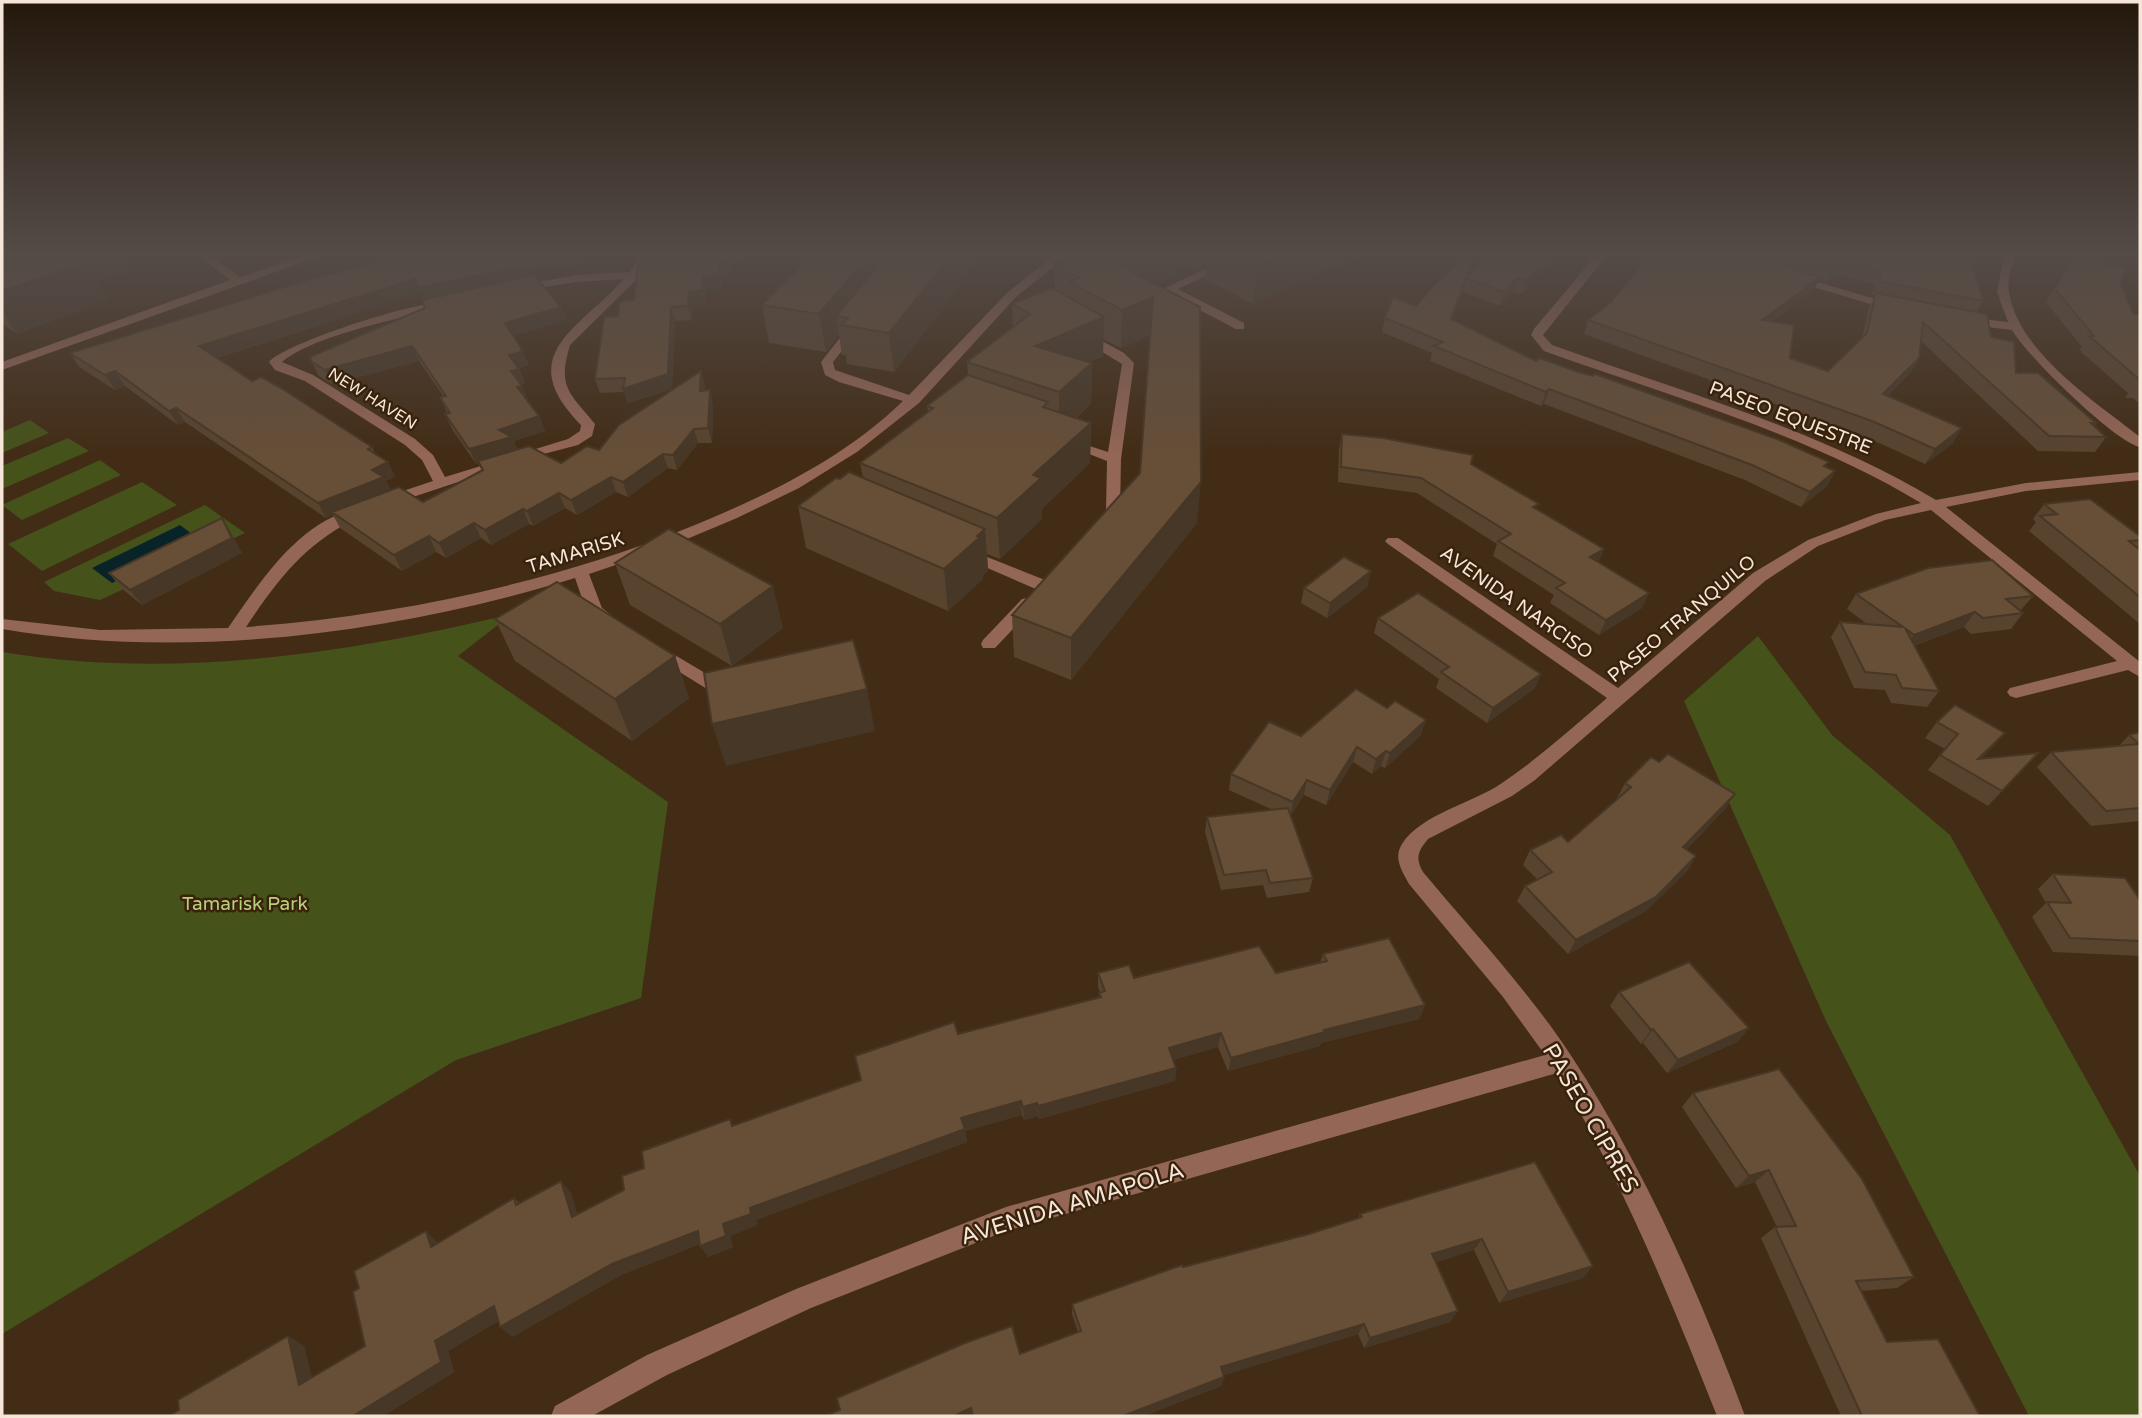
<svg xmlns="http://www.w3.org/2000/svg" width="2142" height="1418" font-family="'Varela Round',sans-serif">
  <rect width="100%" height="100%" fill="#422c16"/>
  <g fill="#45521a">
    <polygon points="30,420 49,433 2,453 2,432"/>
    <polygon points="68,438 89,451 2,489 2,466"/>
    <polygon points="100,460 121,475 22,520 2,505"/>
    <polygon points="142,482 177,505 42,571 8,544"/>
    <polygon points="205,505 245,533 100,600 54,591 44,582"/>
    <path d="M512 614 458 656 668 802 641 998 456 1060 2 1334V652C172 680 346 654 512 614Z"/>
    <polygon points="1758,636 1832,735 1950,835 2140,1176 2140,1416 2029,1416 1826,1021 1684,701"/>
  </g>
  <polygon fill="#092428" points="180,525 200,540 112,583 92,568"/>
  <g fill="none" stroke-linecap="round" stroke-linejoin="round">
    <g fill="#936655" fill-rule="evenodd">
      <polygon points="198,255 210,255 240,277 306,255 323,255 2,370 2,362 230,280"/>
      <path d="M640 255H651L638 278 570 345C557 388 570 393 595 424L592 436 578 445 536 456 392 504H382L380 501 382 498 433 481 422 460 405 445 305 381 275 370 269 362C285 343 421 299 445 303V307C402 318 314 335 282 362L313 375 415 439 433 455 445 477 568 439 580 431 581 425C512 355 578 330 624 279L576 282 519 291 515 290V286L576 275 630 272Z"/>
      <path d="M1055 255H1068L1016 297 919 403 857 452 799 488 737 518 663 549 589 574 602 608 616 619 614 623C588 630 582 596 575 578 396 633 187 661 2 629V619L100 630 228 628C261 581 297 523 357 508L364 512 362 515C306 543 280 576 246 627 399 615 547 584 690 527 766 496 843 459 903 401L839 382 825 375 821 362 850 325 860 328 833 362 835 370 909 395 1008 292Z"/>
      <polygon points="1235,255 1250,255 1178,289 1244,323 1244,329 1236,329 1171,295 1165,288"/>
      <path d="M1596 255H1607L1543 335 1552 345C1682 392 1818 429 1936 500L2026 483 2140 472V480L2026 491 1946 507 2140 662V677L2128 670 2016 698 2010 696 2007 692 2010 688 2117 661 1931 510 1885 520 1818 546 1765 581 1535 780 1512 796 1428 839C1418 851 1415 858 1423 872 1473 932 1527 989 1570 1054 1643 1165 1699 1292 1745 1416H1717C1670 1298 1623 1182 1557 1073L1006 1231 811 1308 667 1375 592 1416H551L555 1406 647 1355 796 1289 1006 1207 1545 1055 1503 997 1409 884C1402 871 1393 858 1402 844 1421 814 1473 803 1502 783 1539 758 1573 727 1607 698L1388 544 1385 541 1388 538H1398L1618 688 1753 573 1808 540 1876 514 1921 503C1808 434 1669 396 1544 351L1531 335 1534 329Z"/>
      <path d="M2004 255H2015C2012 267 2007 280 2009 292 2018 352 2096 402 2140 437V447C2114 441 2027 356 2012 330L1963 324V318L1967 317 2008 322 1997 292Z"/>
      <polygon points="1794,275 1899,306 1901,308 1891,310 1790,280 1790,276"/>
      <polygon points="1082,330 1124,353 1134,363 1121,459 1120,512 1109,524 1104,525 1097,521 1106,511 1107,461 1061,443 1068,439 1108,452 1122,364 1078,337 1076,334"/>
      <polygon points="967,549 1050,582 1052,586 1050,590 1038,590 962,557 959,554"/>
      <polygon points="1028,598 1036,603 1034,607 995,648 983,648 981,644 983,640 1022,599"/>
      <polygon points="658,645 732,689 735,693 732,697 720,697 652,655 650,651"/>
    </g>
  </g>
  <g fill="#58432f" fill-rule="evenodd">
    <polygon points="2,255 135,271 97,280 109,299 17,334 2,324"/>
    <polygon points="643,255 746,255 747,261 732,262 732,275 722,276 722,289 706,290 706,304 693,305 692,320 675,321 672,389 628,403 624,392 600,393 595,379 618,316 634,300"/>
    <polygon points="812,255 980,255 952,296 894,372 847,364 846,355 842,355 839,335 826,352 769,343 762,305"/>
    <polygon points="1077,255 1362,255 1253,304 1205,279 1206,265 1196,270 1177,261 1177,275 1155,284 1197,523 1071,680 1014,657 1012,615 1140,473 1150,335 1121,348 1103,339 1103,356 1088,362 1092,363 1091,403 1076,418 1091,423 1090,463 1042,509 1042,519 1000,559 987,554 988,570 983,575 983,579 948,611 806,548 798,506 840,479 863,478 860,463 928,411 927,406 968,375 967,362 1013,327 1012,304 1055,290 1054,264"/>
    <polygon points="1468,255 1476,255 1469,276 1554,256 1553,261 1522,294 1513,292 1500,306 1463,292 1463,290 1452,320 1536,361 1835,471 1827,486 1801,507 1745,480 1544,404 1541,406 1430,361 1432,353 1382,332 1385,318 1416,306"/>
    <path d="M1649 255H1970L1983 301 1977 312 1991 337 2016 373 2096 423 2094 426 2106 437 2095 452 2038 451 1921 341 1919 358 1911 372 1887 396 1953 443 1925 464 1864 436 1584 334 1588 320 1611 302ZM1836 274 1874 284 1872 295 1875 296 1869 307 1862 338 1828 371 1790 358 1772 321 1813 291 1819 279 1826 282Z"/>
    <polygon points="2074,256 2120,283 2134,314 2140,314 2140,404 2133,398 2125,398 2128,393 2079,350 2082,347 2046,302"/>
    <path d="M527 272 529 277 561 307 566 320 513 336 529 365 519 368 525 383 521 384 527 400 539 416 545 431 514 441 517 450 561 463 599 450 701 371 705 385 704 391 713 405 712 443H698L677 470 668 468 628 497 616 492 577 515 565 508 533 526 529 524 491 545 481 538 446 558 436 552 402 571 340 528 333 515 326 518 185 422 178 425 125 386 115 390 79 367 70 353 308 280ZM420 293 425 308 312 362 319 376 332 384 419 361 443 396 440 397 447 413 445 414 452 429 476 464 478 463 482 471 423 502 391 490 386 481 395 477 388 462 375 453 372 447 252 381 216 358Z"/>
    <polygon points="1342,434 1471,464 1537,509 1604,549 1598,562 1642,608 1599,635 1550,603 1554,595 1493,556 1497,544 1417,493 1338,482 1339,449"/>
    <polygon points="2044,504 2140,536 2140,544 2137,548 2140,550 2140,624 2029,531 2036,522 2033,519"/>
    <polygon points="222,518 231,533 242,553 142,605 121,588 109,573"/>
    <polygon points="615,563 783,628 732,666 630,605"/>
    <polygon points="1371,571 1367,587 1327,618 1301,603 1304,588"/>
    <polygon points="1856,594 2033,596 2020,611 2023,613 2011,629 1971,634 1964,627 1914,646 1939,691 1927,707 1891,703 1885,690 1854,688 1831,637 1840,622 1867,624 1847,609"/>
    <polygon points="1378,618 1541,674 1534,689 1487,723 1436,688 1439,679 1374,633"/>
    <polygon points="495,619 675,656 689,698 632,741 515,661"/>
    <polygon points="1387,708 1421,735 1385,768 1381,766 1372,774 1353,762 1326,805 1304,795 1290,816 1313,878 1309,892 1267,898 1263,885 1221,890 1205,832 1207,817 1273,810 1229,790 1231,774 1301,736"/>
    <polygon points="1937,722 2005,733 1982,758 2038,753 1988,806 1928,770 1945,749 1925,738"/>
    <polygon points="2140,732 2140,821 2091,826 2037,767 2051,752 2119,746 2129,735"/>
    <polygon points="1659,762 1735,794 1725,809 1686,850 1696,856 1687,871 1646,911 1568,954 1517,901 1525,886 1538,880 1523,865 1530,850 1568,842 1618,798 1617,798 1625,783"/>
    <polygon points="2053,874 2140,900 2140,956 2053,952 2032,917 2046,903 2038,889"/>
    <polygon points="1323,954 1425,1005 1419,1019 1321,1043 1320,1046 1228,1071 1218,1047 1173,1060 1176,1068 1175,1081 1039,1119 1038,1116 1024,1120 1022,1115 965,1131 967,1142 756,1220 757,1225 730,1236 733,1247 708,1257 700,1244 621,1275 512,1337 498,1321 448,1351 454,1372 383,1416 169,1416 288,1336 304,1346 312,1378 365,1346 359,1288 514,1198 519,1203 571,1193 577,1214 624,1190 644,1168 730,1119 733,1126 861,1080 958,1034 1099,997 1100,993 1098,987 1098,973 1134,978 1276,973 1320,963"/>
    <polygon points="1619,992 1749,1028 1737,1042 1667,1073 1643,1043 1641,1044 1610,1006"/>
    <polygon points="1693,1093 1914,1277 1897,1288 1861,1291 1887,1342 1980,1416 1841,1416 1761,1238 1775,1227 1777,1227 1755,1182 1736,1188 1682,1107"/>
    <polygon points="1535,1162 1593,1266 1583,1278 1499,1303 1474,1250 1436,1262 1450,1322 1364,1348 1358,1334 1224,1375 1224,1377 1221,1386 1144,1416 825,1416 1020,1354 1078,1332 1072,1314 1072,1304 1183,1267 1309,1234 1358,1218 1360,1214"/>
  </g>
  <g fill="#473726">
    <polygon points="2,255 130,255 135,271 97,280 109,299 17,334 2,311"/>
    <polygon points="544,255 633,255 527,272 530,279 424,302 420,293 208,360 199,346 415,279"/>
    <polygon points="729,255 731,255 732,262 732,275 722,276 722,289 706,290 706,304 693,305 692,320 688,306 689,292 703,277 719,262"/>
    <polygon points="869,255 903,255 836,316 839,335 826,352 819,314"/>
    <polygon points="952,255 980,255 952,296 894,372 889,333"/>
    <polygon points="1178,255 1177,275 1133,293 1135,256"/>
    <polygon points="1197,255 1207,255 1206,265 1196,270"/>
    <polygon points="1283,255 1362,255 1253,304 1258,266"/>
    <polygon points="1475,255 1476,255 1475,260 1467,279 1466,278 1463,290 1447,333 1451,319"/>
    <polygon points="1550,255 1555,255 1553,261 1522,294 1526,280"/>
    <polygon points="1843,260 1836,274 1826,282 1832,268"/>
    <polygon points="1820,277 1813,291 1756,334 1762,320"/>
    <polygon points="1517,278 1513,292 1500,306 1504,292"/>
    <polygon points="1153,297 1151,335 1121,348 1122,310"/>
    <polygon points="561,307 566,320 510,337 505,323"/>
    <polygon points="671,307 675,321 672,389 628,403 623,389"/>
    <polygon points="1104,317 1103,356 1036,385 1035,346"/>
    <polygon points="412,346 419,361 332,384 325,370"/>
    <polygon points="523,351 529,365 514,370 509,355"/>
    <polygon points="1919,358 1911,372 1875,409 1883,394"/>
    <polygon points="1092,363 1091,403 1059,432 1059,392"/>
    <polygon points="519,369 525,383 517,386 511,371"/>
    <polygon points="115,371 125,386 115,390 105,375"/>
    <polygon points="701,371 705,385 704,406 700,391"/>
    <polygon points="522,386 528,400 522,402 517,387"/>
    <polygon points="1549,389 1544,404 1541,406 1546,392"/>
    <polygon points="710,390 713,405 712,443 708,428"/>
    <polygon points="176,408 185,422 178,425 169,411"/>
    <polygon points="539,416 545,431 514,441 518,451 476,464 469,449 499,430"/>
    <polygon points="1091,423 1090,463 1042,509 1042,519 1000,559 997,518 1033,475"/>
    <polygon points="1962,428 1953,443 1925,464 1935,449"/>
    <polygon points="694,429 698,443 677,470 673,455"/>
    <polygon points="663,454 668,468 628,497 623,482"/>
    <polygon points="388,462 395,477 386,481 392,492 332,512 333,515 326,518 318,503 372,470"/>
    <polygon points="1835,471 1827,486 1801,507 1810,492"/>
    <polygon points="611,477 616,492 577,515 571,500"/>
    <polygon points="1201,482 1197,523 1071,680 1071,638"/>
    <polygon points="559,493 565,508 533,526 527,511"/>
    <polygon points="523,509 529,524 491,545 485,530"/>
    <polygon points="222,518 231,533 242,553 142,605 130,590"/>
    <polygon points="474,523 481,538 446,558 439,543"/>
    <polygon points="985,529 988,570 983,575 983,579 948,611 944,569"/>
    <polygon points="429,536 436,552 402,571 394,555"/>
    <polygon points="1604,549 1598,564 1590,557"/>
    <polygon points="1371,571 1367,587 1327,618 1330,603"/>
    <polygon points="773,586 783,628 732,666 720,624"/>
    <polygon points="1649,593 1642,608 1599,635 1606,620"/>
    <polygon points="1975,612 1964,627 1903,650 1914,635"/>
    <polygon points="675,656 689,698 632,741 615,699"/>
    <polygon points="1541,674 1534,689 1487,723 1493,708"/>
    <polygon points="867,689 875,731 726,766 712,724"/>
    <polygon points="1426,720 1421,735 1385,768 1390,753"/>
    <polygon points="2005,733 1992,748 1966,774 1978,759"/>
    <polygon points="1357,747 1353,762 1326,805 1330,790"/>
    <polygon points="1386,751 1381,766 1372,774 1376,759"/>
    <polygon points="2038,753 2025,768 1988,806 2002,791"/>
    <polygon points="1307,780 1304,795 1290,817 1293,802"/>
    <polygon points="1735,794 1725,809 1674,862 1683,847"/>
    <polygon points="1696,856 1687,871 1646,911 1568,954 1576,940"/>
    <polygon points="1425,1005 1419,1019 1321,1043 1320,1046 1228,1071 1231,1058 1324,1030"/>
    <polygon points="1749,1028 1737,1042 1667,1073 1678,1060"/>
    <polygon points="1653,1029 1643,1043 1641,1044 1651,1030"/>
    <polygon points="1221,1033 1218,1047 1167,1062 1169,1048"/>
    <polygon points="1176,1068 1175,1081 1039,1119 1038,1106"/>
    <polygon points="1021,1101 1022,1115 965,1131 967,1142 756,1220 757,1225 730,1236 733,1247 708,1257 700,1246 723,1224 750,1208 961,1118"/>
    <polygon points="1037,1103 1038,1116 1024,1120 1023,1107"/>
    <polygon points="1769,1170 1755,1182 1736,1188 1749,1176"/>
    <polygon points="561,1181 571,1193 582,1229 572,1217"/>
    <polygon points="426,1231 438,1243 431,1247"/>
    <polygon points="698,1231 705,1242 621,1275 512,1337 500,1327 612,1264"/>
    <polygon points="1482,1239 1474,1250 1425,1265 1432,1254"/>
    <polygon points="1593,1266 1583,1278 1499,1303 1508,1292"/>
    <polygon points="494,1306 506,1317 448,1351 454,1372 383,1416 353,1416 435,1341"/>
    <polygon points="1458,1311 1450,1322 1364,1348 1370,1338"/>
    <polygon points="1364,1324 1358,1334 1218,1377 1221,1367"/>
    <polygon points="288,1336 304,1346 316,1395 299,1385"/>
    <polygon points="1224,1377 1221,1386 1144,1416 1123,1416"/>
    <polygon points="971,1408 973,1416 954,1416"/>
  </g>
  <g fill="#664e37" stroke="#473726" stroke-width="2">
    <polygon points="30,255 73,255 85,262 2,291 2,266"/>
    <polygon points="404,255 544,255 519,259 525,265 418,288 415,279 199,346 252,381 261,377 281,388 372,447 368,449 388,462 372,470 384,477 318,503 176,408 169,411 115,371 105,375 70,353 308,280"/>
    <polygon points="643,255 729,255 729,261 719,262 719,275 703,277 703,290 689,292 688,306 671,307 668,374 623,389 625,378 595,379 604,317 618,316 620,301 634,300 638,264"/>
    <polygon points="812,255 869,255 819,314 762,305"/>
    <polygon points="887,255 952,255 889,333 841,325 848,318 836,316"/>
    <polygon points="1077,255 1100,255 1200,307 1201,482 1071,638 1012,615 1140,473 1153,297 1122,310 1069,282 1079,278 1054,264"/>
    <polygon points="1235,255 1283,255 1258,266"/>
    <polygon points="1468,255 1475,255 1451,319 1536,361 1540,358 1578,372 1593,376 1595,374 1782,441 1829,462 1824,466 1835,471 1810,492 1752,465 1549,389 1546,392 1434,346 1443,342 1385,318 1393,297 1416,306 1434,285"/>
    <polygon points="1489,255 1550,255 1526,280 1517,278 1504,292 1466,278"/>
    <polygon points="1649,255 1753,255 1820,277 1762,320 1794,325 1790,358 1828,371 1867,333 1876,293 1987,314 1991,337 2014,342 2016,373 2038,373 2096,423 2091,423 2106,437 2049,436 1923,322 1919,358 1883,394 1962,428 1935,449 1872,421 1588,320 1611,302"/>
    <polygon points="1795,255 1970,255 1983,301 1879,281 1881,271 1843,260 1832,268"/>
    <polygon points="2074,256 2127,269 2120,283 2134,314 2140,314 2140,380 2089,336 2094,336 2055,289"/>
    <polygon points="534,275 561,307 505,323 523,351 509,355 519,369 511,371 522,386 517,387 539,416 499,430 512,437 469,449 445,414 450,413 440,397 446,396 412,346 325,370 312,362 310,357 425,308 422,300"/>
    <polygon points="1052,288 1104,317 1035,346 1092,363 1059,392 967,362 1030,314 1012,304"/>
    <polygon points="701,371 700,391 710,390 708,428 694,429 673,455 663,454 623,482 611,477 571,500 559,493 527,511 523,509 485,530 474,523 439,543 429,536 394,555 332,512 399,487 423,502 483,470 478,461 529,446 561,463 587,446 599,450 619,425"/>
    <polygon points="968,375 1048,402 1043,407 1091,423 1033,475 1041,478 997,518 860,463 933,408 927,406"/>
    <polygon points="1342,434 1383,438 1473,455 1471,464 1539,504 1533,507 1604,549 1590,557 1649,593 1606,620 1556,588 1565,583 1498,541 1511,534 1421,478 1341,467"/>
    <polygon points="849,472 985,529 977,536 980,537 944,569 798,506 836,478 840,479"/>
    <polygon points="2090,499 2140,536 2140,540 2129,541 2140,550 2140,597 2040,516 2057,514 2044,504"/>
    <polygon points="222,518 232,538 130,590 109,573"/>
    <polygon points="669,529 773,586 720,624 615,563"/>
    <polygon points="1344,557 1371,571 1330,603 1304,588"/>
    <polygon points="1992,560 2033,596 2006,599 2023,613 1983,618 1975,612 1914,635 1905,628 1939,691 1902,688 1896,675 1865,672 1840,622 1903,627 1856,594 1928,568"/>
    <polygon points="557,582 675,656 615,699 495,619"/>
    <polygon points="1418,593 1541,674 1493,708 1441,672 1449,667 1378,618"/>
    <polygon points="853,640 867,689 712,724 704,673"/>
    <polygon points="1356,689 1387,708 1395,701 1426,720 1390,753 1386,751 1376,759 1357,747 1330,790 1307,780 1293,802 1231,774 1269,722 1301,736"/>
    <polygon points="1955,705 2005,733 1978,759 2038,753 2002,791 1940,755 1958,734 1937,722"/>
    <polygon points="2140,732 2140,808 2106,811 2051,752 2139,744 2129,735"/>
    <polygon points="1668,754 1735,794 1683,847 1696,856 1656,897 1576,940 1525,886 1552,872 1530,850 1561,835 1568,842 1631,787 1625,783 1651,757 1659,762"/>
    <polygon points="1288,808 1313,878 1270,883 1266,870 1224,875 1207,817"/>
    <polygon points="2053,874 2125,878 2140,900 2140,941 2070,938 2047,902 2071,903"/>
    <polygon points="1389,938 1425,1005 1324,1030 1325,1032 1231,1058 1221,1033 1169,1048 1176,1068 1038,1106 1037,1103 1023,1107 1021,1101 961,1118 965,1129 750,1208 751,1214 723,1224 726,1236 700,1246 698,1231 612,1264 500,1327 494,1306 435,1341 441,1362 353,1416 169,1416 179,1410 178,1400 288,1336 299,1385 365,1346 353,1292 359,1288 354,1271 426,1231 431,1247 514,1198 516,1205 561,1181 572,1217 624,1190 622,1176 644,1168 642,1151 730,1119 732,1126 861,1080 855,1056 954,1022 958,1034 1101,997 1099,993 1105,991 1098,973 1129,965 1134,978 1259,946 1276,973 1327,961 1323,954"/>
    <polygon points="1689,962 1749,1028 1678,1060 1653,1029 1651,1030 1619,992"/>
    <polygon points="1779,1069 1862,1179 1914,1277 1856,1281 1887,1342 1938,1339 1980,1416 1862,1416 1775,1227 1796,1226 1769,1170 1749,1176 1693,1093"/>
    <polygon points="1535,1162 1593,1266 1508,1292 1482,1239 1432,1254 1458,1311 1370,1338 1364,1324 1221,1367 1224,1377 1123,1416 973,1416 971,1408 954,1416 825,1416 840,1410 837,1398 965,1343 1012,1326 1020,1354 1081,1331 1072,1304 1182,1265 1183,1267 1309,1234 1362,1217 1360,1214"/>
  </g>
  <linearGradient id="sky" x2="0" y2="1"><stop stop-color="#24180c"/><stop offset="0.56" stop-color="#544b47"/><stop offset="1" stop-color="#544b47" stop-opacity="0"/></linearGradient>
  <rect width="2142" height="454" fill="url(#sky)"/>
  <g text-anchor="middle" stroke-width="5" stroke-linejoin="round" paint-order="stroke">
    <g font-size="16" fill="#f5e6d9" stroke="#38220b">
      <text transform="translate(373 398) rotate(32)" y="6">NEW HAVEN</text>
    </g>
    <g font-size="19" fill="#f5e6d9" stroke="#38220b">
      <text transform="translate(1791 417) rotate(21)" y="7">PASEO EQUESTRE</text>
      <text transform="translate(575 552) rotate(-17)" y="7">TAMARISK</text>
      <text transform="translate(1517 602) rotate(35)" y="7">AVENIDA NARCISO</text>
      <text transform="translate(1681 618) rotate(-40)" y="7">PASEO TRANQUILO</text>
    </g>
    <g font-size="19" fill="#b8cf7a" stroke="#38220b">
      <text x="245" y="910">Tamarisk Park</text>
    </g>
    <g font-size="23" fill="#f5e6d9" stroke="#38220b">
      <text transform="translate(1591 1118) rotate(60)" y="8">PASEO CIPRES</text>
      <text transform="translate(1072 1203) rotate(-17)" y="8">AVENIDA AMAPOLA</text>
    </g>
  </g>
  <rect width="2142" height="1418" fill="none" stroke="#f5e6d9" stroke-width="7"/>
</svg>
